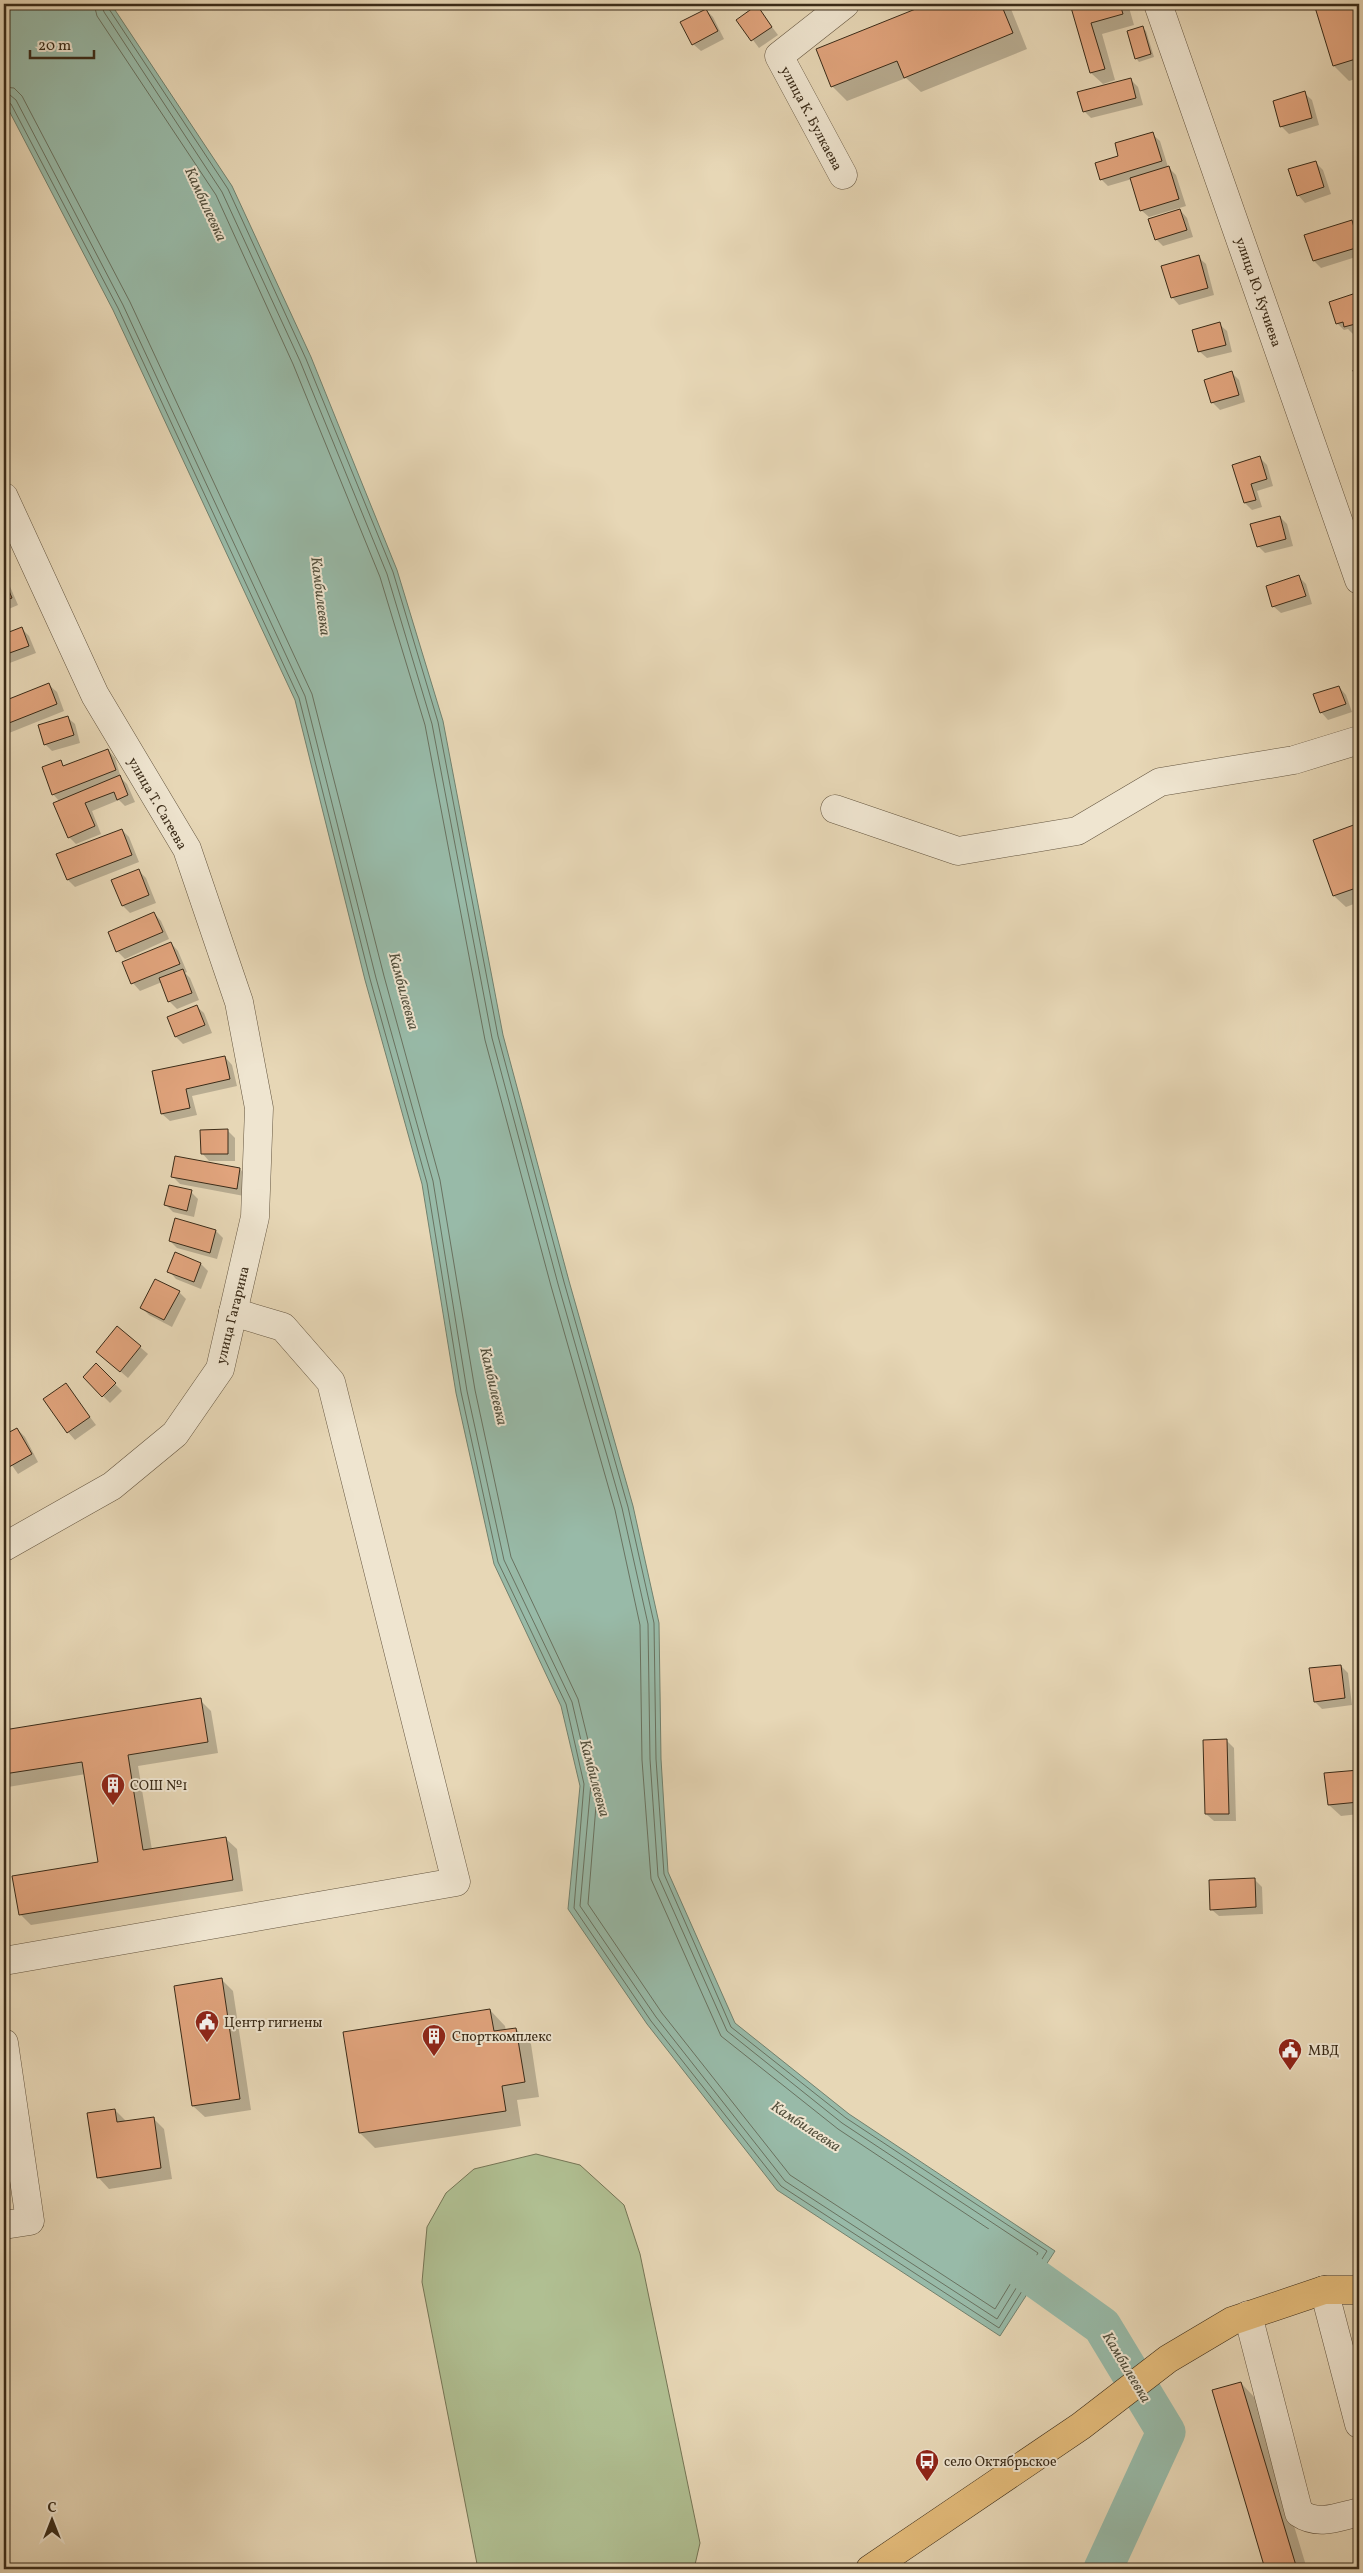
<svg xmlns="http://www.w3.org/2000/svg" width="1363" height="2573" font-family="Vollkorn,serif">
  <rect width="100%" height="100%" fill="#e7d7b6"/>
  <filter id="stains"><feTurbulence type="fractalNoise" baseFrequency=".004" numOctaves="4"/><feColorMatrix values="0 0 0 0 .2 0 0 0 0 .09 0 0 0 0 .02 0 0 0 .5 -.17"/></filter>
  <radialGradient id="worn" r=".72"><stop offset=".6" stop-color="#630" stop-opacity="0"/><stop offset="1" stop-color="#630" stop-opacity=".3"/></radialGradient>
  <polygon fill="#b0bf92" stroke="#757555" points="536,2154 580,2165 624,2205 640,2254 700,2543 694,2569 478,2569 422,2282 427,2227 446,2193 474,2169"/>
  <polygon fill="#98baa8" stroke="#72816e" points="4,4 111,4 232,186 311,357 397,570 443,721 503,1035 569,1281 633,1506 659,1623 661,1759 668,1872 735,2023 849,2114 1055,2251 1000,2336 777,2190 647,2024 568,1909 580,1786 561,1706 494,1564 456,1393 422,1184 365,980 295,700 113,310 4,101"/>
  <g fill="#0003">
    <polygon points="931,4 1009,4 1027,49 921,92 906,78 847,101 832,86 817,50"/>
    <polygon points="1071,4 1128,4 1134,25 1102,34 1115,80 1103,84 1091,73"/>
    <polygon points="1315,4 1359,4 1359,78 1349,81 1334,66"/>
    <polygon points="757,7 778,35 759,48 738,20"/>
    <polygon points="706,10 713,17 724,39 701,51 693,44"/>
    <polygon points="1142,28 1146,31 1154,57 1139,62 1136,58"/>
    <polygon points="1130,79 1138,87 1143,105 1091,118 1084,111"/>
    <polygon points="1304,93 1312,100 1319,125 1289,134 1281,126"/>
    <polygon points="1152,134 1160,141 1168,167 1176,175 1186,206 1149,217 1141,210 1132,179 1108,186 1101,179 1120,157"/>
    <polygon points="1315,162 1323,170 1331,194 1305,203 1298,195"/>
    <polygon points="1180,210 1187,218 1193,237 1163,246 1156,239"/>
    <polygon points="1352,221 1359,229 1359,256 1321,268 1314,261"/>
    <polygon points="1198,257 1206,264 1214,295 1179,305 1172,297"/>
    <polygon points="1359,293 1359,332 1353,334 1348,329 1344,330 1337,323 1330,303"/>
    <polygon points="1219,324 1227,331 1232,352 1207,358 1199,351"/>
    <polygon points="1232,373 1239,380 1245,402 1220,410 1212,402"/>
    <polygon points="1259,457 1267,465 1273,486 1257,491 1262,507 1252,510 1245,503"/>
    <polygon points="1280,517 1287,524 1293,546 1265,553 1258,546"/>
    <polygon points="4,577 8,582 18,605 4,611"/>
    <polygon points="1299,577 1306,584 1312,604 1281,613 1273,606"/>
    <polygon points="22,629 29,636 36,653 7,664 4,660 4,635"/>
    <polygon points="49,685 57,692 64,711 9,733 4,728 4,702"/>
    <polygon points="1339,687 1346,695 1352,712 1328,720 1321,712"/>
    <polygon points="67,717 75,724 80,743 52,751 45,744"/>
    <polygon points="108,750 115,758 121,778 127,784 135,802 125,806 119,800 92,811 101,834 76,844 69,837 60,802 53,794 60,762 65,767"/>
    <polygon points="1359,825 1359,902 1346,907 1334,896 1315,841"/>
    <polygon points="122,830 129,837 139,862 75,887 68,880"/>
    <polygon points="139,871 146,878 156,903 130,913 123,906 113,881"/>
    <polygon points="154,913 161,921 169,939 125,959 117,951 109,933"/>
    <polygon points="171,943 178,951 187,972 185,973 190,978 199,1000 177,1009 169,1001 162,982 140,991 133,983"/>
    <polygon points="196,1006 204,1013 212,1033 183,1044 176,1037 168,1017"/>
    <polygon points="225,1057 232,1065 237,1086 192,1096 197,1115 170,1121 162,1114 154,1072"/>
    <polygon points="227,1130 235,1138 235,1161 209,1161 202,1153"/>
    <polygon points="240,1169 247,1177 244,1196 180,1184 173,1177"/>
    <polygon points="191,1192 198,1199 194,1217 173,1212 166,1205"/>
    <polygon points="216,1231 223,1238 217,1259 177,1248 170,1241"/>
    <polygon points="176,1254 201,1264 208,1271 201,1289 176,1279 169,1271"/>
    <polygon points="179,1292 186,1299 172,1327 149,1315 142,1308"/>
    <polygon points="140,1347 148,1354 128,1378 98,1352"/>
    <polygon points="96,1365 122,1391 110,1403 84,1377"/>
    <polygon points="65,1384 96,1425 75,1440 68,1432"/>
    <polygon points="17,1429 25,1437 38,1462 18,1474 4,1454 4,1437"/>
    <polygon points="1341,1666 1348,1673 1352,1705 1322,1709 1315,1702"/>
    <polygon points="200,1700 211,1711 218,1753 138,1766 152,1850 225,1838 237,1849 243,1891 31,1925 20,1914 100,1863 86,1774 8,1787 4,1782 4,1731"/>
    <polygon points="1227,1741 1234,1748 1236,1821 1214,1821 1206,1814"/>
    <polygon points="1359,1771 1359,1814 1341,1816 1329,1805 1326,1774"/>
    <polygon points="1254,1879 1262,1887 1263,1914 1219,1916 1211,1909"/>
    <polygon points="222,1980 233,1991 251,2110 205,2117 193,2106 175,1987"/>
    <polygon points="490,2010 505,2026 506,2031 516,2029 531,2044 539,2097 517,2100 521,2126 375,2148 360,2133"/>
    <polygon points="115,2110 126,2121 153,2118 164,2129 172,2179 109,2189 98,2177"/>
    <polygon points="1241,2383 1256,2399 1307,2569 1267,2569 1214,2391"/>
  </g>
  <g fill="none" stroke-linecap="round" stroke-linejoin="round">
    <g stroke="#697260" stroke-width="1">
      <polyline points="4,87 14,88 22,96 130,302 312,694 384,976 440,1180 475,1390 511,1557 578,1699 598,1781 588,1904 662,2013 790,2175 995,2309 1028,2255 838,2129 721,2036 651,1879 642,1760 640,1625 615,1510 551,1286 485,1040 425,725 380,577 293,364 216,195 97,16 94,4"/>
      <polyline points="4,94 10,95 16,100 123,305 305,696 376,978 433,1181 467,1391 504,1560 572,1702 591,1783 580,1906 656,2017 785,2181 997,2319 1038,2253 842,2123 727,2031 658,1876 650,1759 648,1624 622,1508 558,1284 492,1038 432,724 387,574 300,361 222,192 104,12 101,4"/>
      <polyline points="4,100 11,104 118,308 299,698 370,979 427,1183 461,1392 498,1562 566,1704 584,1784 574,1908 651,2021 781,2186 999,2328 1047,2251 846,2118 731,2027 664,1874 656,1759 654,1623 628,1507 564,1282 498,1036 438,722 393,572 306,359 228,189 109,9 108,4"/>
    </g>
    <polyline stroke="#98baa8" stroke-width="39" points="993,2248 1102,2326 1166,2432 1103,2569"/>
  </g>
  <g fill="#e1a47d" stroke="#3a2b18">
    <polygon points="928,4 1001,4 1013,33 904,78 897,61 831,87 816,49"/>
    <polygon points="1070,4 1120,4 1123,14 1091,23 1105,69 1090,73"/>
    <polygon points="1314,4 1359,4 1359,58 1333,66"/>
    <polygon points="757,5 772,27 751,41 736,20"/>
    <polygon points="706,9 718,31 692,45 680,22"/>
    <polygon points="1143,26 1151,54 1135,59 1127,31"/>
    <polygon points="1131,78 1136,98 1083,112 1077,92"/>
    <polygon points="1305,91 1312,118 1280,127 1273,101"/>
    <polygon points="1153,132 1162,161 1100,180 1095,163 1118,156 1115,143"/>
    <polygon points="1316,161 1324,187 1297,196 1288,169"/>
    <polygon points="1169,166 1179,199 1140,211 1130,178"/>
    <polygon points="1180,209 1187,230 1155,240 1148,219"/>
    <polygon points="1352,220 1359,247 1313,261 1304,235"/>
    <polygon points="1199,255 1208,288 1171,298 1161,266"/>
    <polygon points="1359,292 1359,323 1344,327 1343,322 1336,324 1329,302"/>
    <polygon points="1220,322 1226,345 1198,352 1192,330"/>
    <polygon points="1359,368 1359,394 1353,370"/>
    <polygon points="1232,371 1239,395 1211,403 1204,380"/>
    <polygon points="1260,456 1267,479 1251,484 1256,500 1244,503 1232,465"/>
    <polygon points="1280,516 1286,539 1257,547 1250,524"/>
    <polygon points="1299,575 1306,596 1272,607 1266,586"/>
    <polygon points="4,579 12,598 4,601"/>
    <polygon points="22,627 29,646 4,655 4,634"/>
    <polygon points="49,683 57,704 4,725 4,701"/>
    <polygon points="1339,686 1346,704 1320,713 1313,694"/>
    <polygon points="68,716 74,735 44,745 38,725"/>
    <polygon points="108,749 116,770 52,795 42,767 61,760 63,766"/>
    <polygon points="120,775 128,795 117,800 114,792 85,803 95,826 68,838 53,803"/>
    <polygon points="1359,823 1359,887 1333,896 1313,840"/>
    <polygon points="122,829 132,855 67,880 56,854"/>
    <polygon points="139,869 149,895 122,906 111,880"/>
    <polygon points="154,912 163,932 116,952 108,932"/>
    <polygon points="171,942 180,964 131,984 122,962"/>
    <polygon points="183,969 192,993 168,1002 159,978"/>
    <polygon points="197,1005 205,1025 175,1037 167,1017"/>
    <polygon points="225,1056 230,1079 186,1089 190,1108 161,1114 152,1071"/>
    <polygon points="228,1129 228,1154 201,1154 200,1130"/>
    <polygon points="175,1156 240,1168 237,1189 171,1177"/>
    <polygon points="169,1185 192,1190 187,1211 164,1205"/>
    <polygon points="175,1218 216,1230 210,1253 169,1241"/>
    <polygon points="175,1252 201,1263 194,1282 167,1272"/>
    <polygon points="155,1279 180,1291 164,1320 140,1308"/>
    <polygon points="117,1326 141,1346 120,1372 96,1352"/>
    <polygon points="96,1363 116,1383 102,1397 83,1377"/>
    <polygon points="66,1383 90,1417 67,1433 43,1399"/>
    <polygon points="17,1428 32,1454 9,1467 4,1457 4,1435"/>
    <polygon points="1341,1665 1345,1698 1314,1702 1309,1668"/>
    <polygon points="201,1698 208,1742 128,1755 143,1850 226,1837 233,1880 19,1915 12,1876 98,1862 82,1762 4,1774 4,1730"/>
    <polygon points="1227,1739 1229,1814 1205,1814 1203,1740"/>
    <polygon points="1359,1770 1359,1802 1328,1805 1324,1773"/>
    <polygon points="1255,1878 1256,1907 1210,1910 1209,1880"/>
    <polygon points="222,1978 240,2099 192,2106 174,1986"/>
    <polygon points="490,2009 494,2031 516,2028 525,2082 502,2086 506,2111 359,2133 343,2032"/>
    <polygon points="115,2109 117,2122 154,2117 161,2168 97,2178 87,2113"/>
    <polygon points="1241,2382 1297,2569 1265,2569 1212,2390"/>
  </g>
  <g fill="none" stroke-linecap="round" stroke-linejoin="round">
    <g stroke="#655640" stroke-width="29">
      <g id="minor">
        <polyline points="1158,4 1359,580"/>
        <polyline points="843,175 779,56 845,4"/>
        <polyline points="4,497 95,695 187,849 239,1002 259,1108 255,1217 220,1369 175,1434 112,1486 4,1547"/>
        <polyline points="835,809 958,851 1077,831 1160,782 1294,760 1359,740"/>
        <polyline points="4,1961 456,1882 331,1382 283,1327 233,1312"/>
        <polyline points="4,2043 30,2221 4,2225"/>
        <polyline points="1324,2290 1359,2424"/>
        <path d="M1248 2315 1299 2513C1318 2526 1338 2517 1359 2512"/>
      </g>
    </g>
    <g stroke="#3a2b18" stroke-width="29">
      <polyline id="major" points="870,2569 1081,2426 1168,2359 1232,2321 1324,2290 1359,2290"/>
    </g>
    <use href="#minor" stroke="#efe5d0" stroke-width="28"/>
    <use href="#major" stroke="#e4bc7b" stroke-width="28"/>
  </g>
  <defs>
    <g id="building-pin" transform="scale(1.25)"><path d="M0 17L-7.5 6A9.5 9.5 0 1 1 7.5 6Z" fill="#8f2418" stroke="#efe5d0"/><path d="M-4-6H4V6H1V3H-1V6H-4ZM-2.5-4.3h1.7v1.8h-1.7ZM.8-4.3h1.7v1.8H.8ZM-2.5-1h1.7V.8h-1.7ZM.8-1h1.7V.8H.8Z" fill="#fff"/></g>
    <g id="civic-pin" transform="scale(1.25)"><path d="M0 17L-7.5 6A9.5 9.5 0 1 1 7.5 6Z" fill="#8f2418" stroke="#efe5d0"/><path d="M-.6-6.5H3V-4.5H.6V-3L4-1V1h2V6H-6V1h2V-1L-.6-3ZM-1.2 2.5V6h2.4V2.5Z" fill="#fff"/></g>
    <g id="bus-pin" transform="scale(1.25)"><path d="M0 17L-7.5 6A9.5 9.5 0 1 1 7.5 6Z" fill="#8f2418" stroke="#efe5d0"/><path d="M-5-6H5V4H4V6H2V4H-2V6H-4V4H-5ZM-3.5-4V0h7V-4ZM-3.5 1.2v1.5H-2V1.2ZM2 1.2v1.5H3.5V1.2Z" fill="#fff"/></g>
  </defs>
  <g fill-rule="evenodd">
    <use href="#building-pin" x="113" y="1785"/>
    <use href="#civic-pin" x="207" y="2022"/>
    <use href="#building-pin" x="434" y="2036"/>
    <use href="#civic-pin" x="1290" y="2050"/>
    <use href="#bus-pin" x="927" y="2461"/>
  </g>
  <g text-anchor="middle" stroke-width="4" stroke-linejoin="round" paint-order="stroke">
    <g font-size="14" fill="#3a2b18" stroke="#efe5d0">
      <text transform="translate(812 118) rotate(62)" y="5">улица К. Булкаева</text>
      <text transform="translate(1259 292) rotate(71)" y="5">улица Ю. Кучиева</text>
      <text transform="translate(158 803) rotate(60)" y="5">улица Т. Сагеева</text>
      <text transform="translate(232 1315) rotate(-76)" y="5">улица Гагарина</text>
    </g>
    <g font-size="14" fill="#3a2b18" stroke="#efe5d0" text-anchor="start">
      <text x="130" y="1790">СОШ №1</text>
      <text x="224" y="2027">Центр гигиены</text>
      <text x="452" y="2041">Спорткомплекс</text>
      <text x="1308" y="2055">МВД</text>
      <text x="944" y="2466">село Октябрьское</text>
    </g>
    <g font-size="15" font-style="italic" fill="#524f3c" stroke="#efe5d0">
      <text transform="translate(206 204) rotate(65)" y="5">Камбилеевка</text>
      <text transform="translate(321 596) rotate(83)" y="5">Камбилеевка</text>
      <text transform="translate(404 991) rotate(75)" y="5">Камбилеевка</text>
      <text transform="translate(494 1386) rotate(77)" y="5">Камбилеевка</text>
      <text transform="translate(595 1778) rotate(75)" y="5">Камбилеевка</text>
      <text transform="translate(806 2126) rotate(33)" y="5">Камбилеевка</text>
      <text transform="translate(1127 2367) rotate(59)" y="5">Камбилеевка</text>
    </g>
  </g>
  <rect width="1363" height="2573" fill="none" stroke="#e7d7b6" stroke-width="20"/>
  <rect x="5" y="5" width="1353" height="2563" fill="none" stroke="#3a2b18" stroke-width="2.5"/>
  <rect x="10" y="10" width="1343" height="2553" fill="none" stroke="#3a2b18"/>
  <g transform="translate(52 2520)" stroke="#efe5d0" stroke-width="4" paint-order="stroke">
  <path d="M0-4L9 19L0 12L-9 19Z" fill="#3a2b18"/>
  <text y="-8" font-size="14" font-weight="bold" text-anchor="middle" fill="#3a2b18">С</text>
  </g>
  <path d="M30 50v8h64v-8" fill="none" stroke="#3a2b18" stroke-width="2.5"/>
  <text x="38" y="50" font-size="15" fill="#3a2b18" stroke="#efe5d0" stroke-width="4" paint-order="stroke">20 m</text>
  <rect width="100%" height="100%" filter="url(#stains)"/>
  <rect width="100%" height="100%" fill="url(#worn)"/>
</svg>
